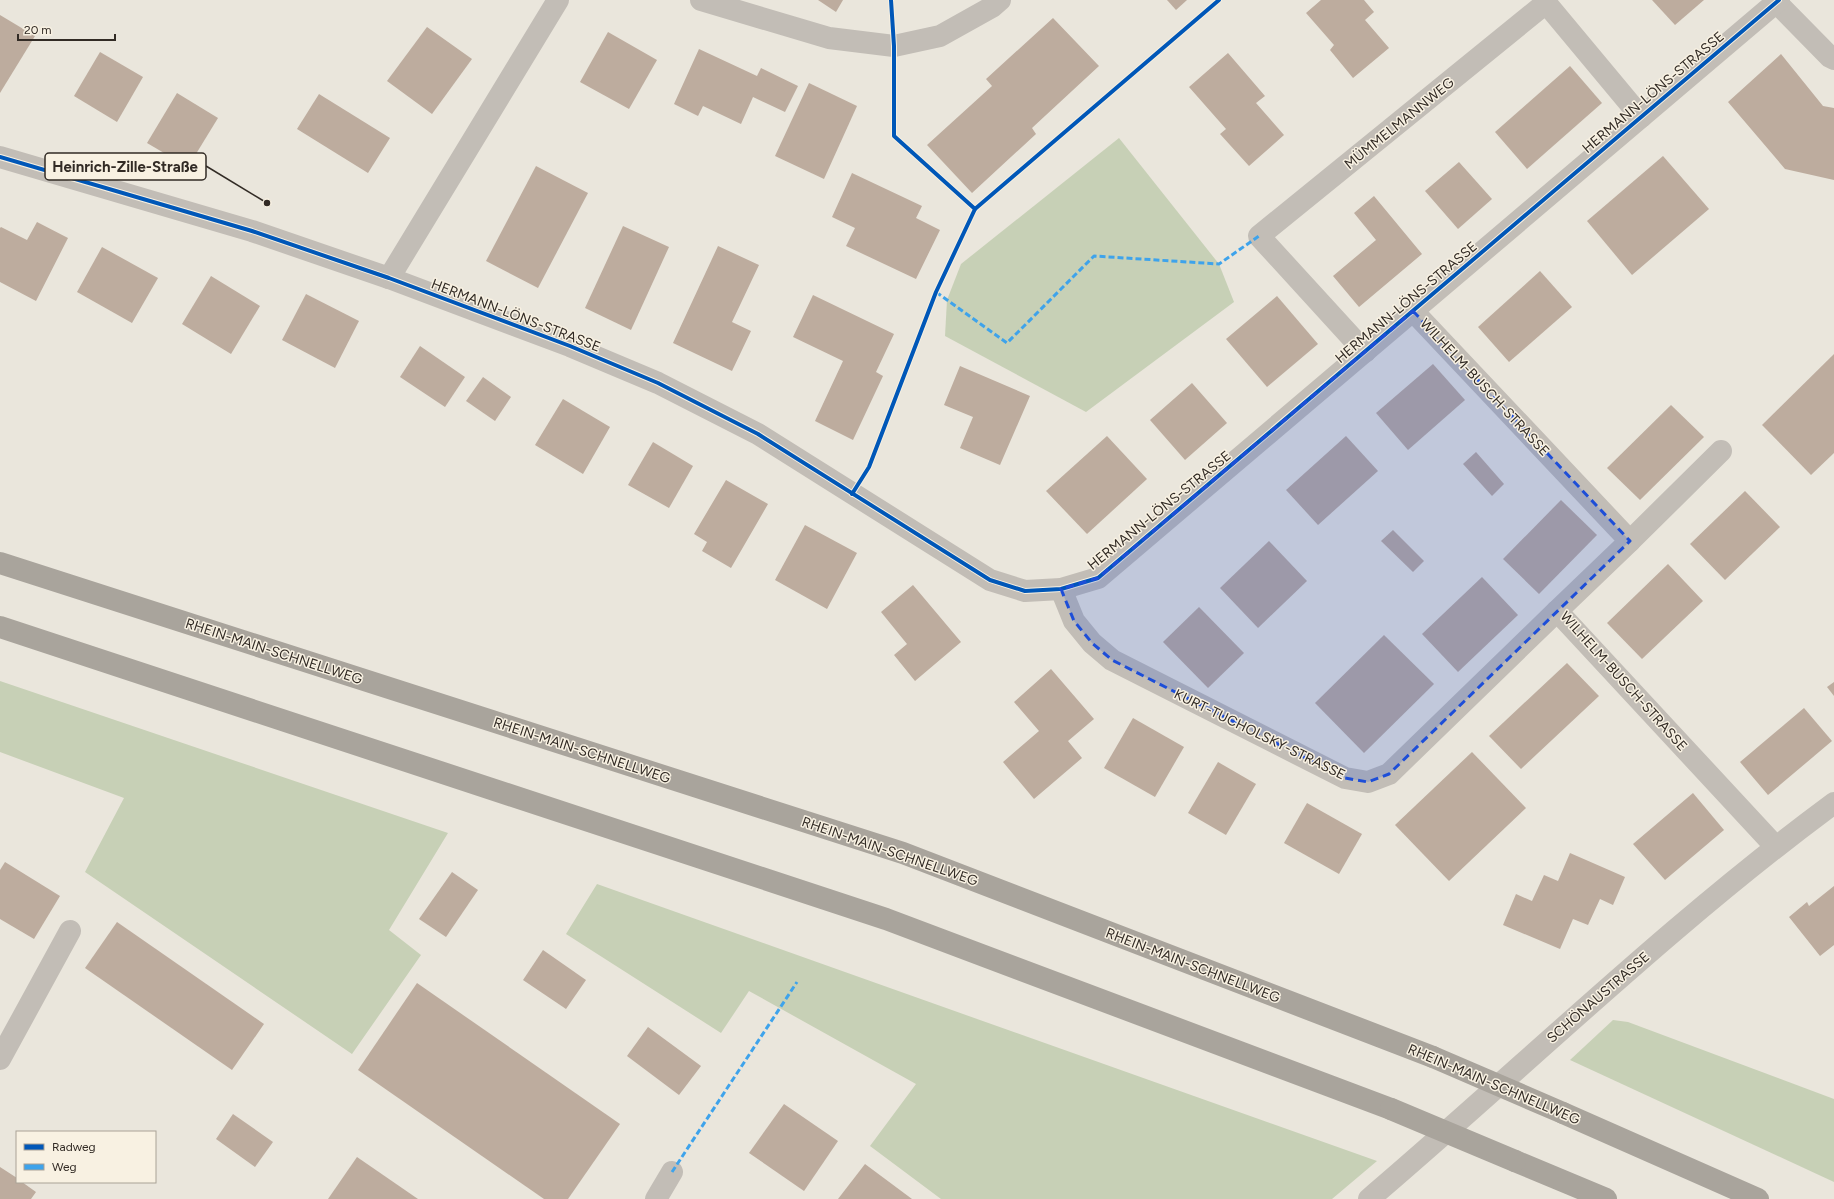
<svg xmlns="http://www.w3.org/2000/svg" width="1834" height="1199" font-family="Figtree,sans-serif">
  <rect width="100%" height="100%" fill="#eae6dc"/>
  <g fill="#c7d0b6">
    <polygon points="1119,138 1219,264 1234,302 1086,412 945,336 947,300 961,264"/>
    <polygon points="0,681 448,833 389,930 421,955 352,1054 85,872 124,798 0,752"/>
    <polygon points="597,884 1377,1161 1332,1199 941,1199 870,1146 916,1084 749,991 721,1033 566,934"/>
    <polygon points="1613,1020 1628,1022 1834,1099 1834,1182 1570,1060"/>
  </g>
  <g fill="#bdac9e">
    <polygon points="818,0 843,0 836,12"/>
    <polygon points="1167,0 1187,0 1176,10"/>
    <polygon points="1321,0 1364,0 1374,12 1365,20 1389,48 1353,78 1330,50 1334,45 1306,13"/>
    <polygon points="1652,0 1704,0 1675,25"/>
    <polygon points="0,15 35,36 0,93"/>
    <polygon points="1053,18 1099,66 1032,128 1036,134 972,193 927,145 992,86 986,79"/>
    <polygon points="427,27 472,59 432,114 387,81"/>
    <polygon points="608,32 657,60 629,109 580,82"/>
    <polygon points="699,49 757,76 761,68 798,86 785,112 753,97 741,124 703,106 698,116 674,104"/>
    <polygon points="100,52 143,77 117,122 74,96"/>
    <polygon points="1228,53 1265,96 1256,103 1284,135 1249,166 1220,134 1226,129 1189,87"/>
    <polygon points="1781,54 1823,106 1834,108 1834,180 1785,169 1728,102"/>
    <polygon points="1570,66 1602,103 1527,169 1495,132"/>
    <polygon points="809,83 857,106 824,179 775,156"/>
    <polygon points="177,93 218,118 188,167 147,143"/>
    <polygon points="319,94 390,138 368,173 297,129"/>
    <polygon points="1663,156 1709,209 1632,275 1587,221"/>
    <polygon points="1459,162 1492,199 1458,229 1425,191"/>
    <polygon points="536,166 588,193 538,288 486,261"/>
    <polygon points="852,173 922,206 916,218 940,230 916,279 846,246 855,228 832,217"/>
    <polygon points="1374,196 1422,254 1359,307 1333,276 1376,240 1354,213"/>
    <polygon points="37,222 68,238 36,301 0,282 0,228 1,227 27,240"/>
    <polygon points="623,226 669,247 631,330 585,308"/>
    <polygon points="718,246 759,265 732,322 751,331 732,371 673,343"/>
    <polygon points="102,247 158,278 132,323 77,292"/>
    <polygon points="1540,271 1572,307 1509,362 1478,327"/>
    <polygon points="211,276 260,306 231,354 182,324"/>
    <polygon points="306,294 359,321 335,368 282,340"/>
    <polygon points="813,295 894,334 876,372 883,376 853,440 815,421 843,361 793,337"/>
    <polygon points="1277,296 1318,344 1267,387 1226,339"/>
    <polygon points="420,346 465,377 445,407 400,377"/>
    <polygon points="1834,354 1834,453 1811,475 1762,425"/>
    <polygon points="1433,364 1465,400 1408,450 1376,413"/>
    <polygon points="960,366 1030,396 1000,465 960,448 973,417 944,405"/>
    <polygon points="483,377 511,397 495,421 466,401"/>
    <polygon points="1192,383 1227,423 1185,460 1150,420"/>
    <polygon points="563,399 610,427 583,474 535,445"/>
    <polygon points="1671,405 1704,437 1640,500 1607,468"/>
    <polygon points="1107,436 1147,479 1087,534 1046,491"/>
    <polygon points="1346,436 1378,471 1318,525 1286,490"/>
    <polygon points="653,442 693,466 669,508 628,485"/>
    <polygon points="1476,452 1504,484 1492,496 1463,464"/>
    <polygon points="726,480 768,504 731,568 702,551 707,542 694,534"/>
    <polygon points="1745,491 1780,527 1725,580 1690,544"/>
    <polygon points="1561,500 1597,535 1539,594 1503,559"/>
    <polygon points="805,525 857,553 827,609 775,580"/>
    <polygon points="1393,530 1424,561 1413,572 1381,541"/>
    <polygon points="1269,541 1307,581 1258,628 1220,588"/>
    <polygon points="1668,564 1703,601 1642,659 1607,623"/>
    <polygon points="1482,577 1518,615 1458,672 1422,634"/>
    <polygon points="913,585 961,642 915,681 894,655 907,644 881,612"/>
    <polygon points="1199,607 1244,653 1208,688 1163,642"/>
    <polygon points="1384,635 1434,684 1364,753 1315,703"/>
    <polygon points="1567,663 1599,696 1521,769 1489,736"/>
    <polygon points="1051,669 1094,719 1068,741 1082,758 1034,799 1003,762 1039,731 1014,702"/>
    <polygon points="1834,682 1834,696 1827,687"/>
    <polygon points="1804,708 1832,741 1768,795 1740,762"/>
    <polygon points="1133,718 1184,747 1155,797 1104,768"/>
    <polygon points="1472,752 1526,808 1449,881 1395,825"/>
    <polygon points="1218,762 1256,784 1226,835 1188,813"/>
    <polygon points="1693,793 1724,830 1665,880 1633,844"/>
    <polygon points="1307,803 1362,834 1339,874 1284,843"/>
    <polygon points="1570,853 1625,877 1613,905 1600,899 1588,925 1573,919 1560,949 1503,925 1516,894 1532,901 1544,875 1558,881"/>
    <polygon points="5,862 60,896 34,939 0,919 0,870"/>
    <polygon points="452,872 478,890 446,937 419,919"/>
    <polygon points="1834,886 1834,945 1820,956 1789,917 1807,902 1809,906"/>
    <polygon points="117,922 264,1024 232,1070 85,968"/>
    <polygon points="543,950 586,980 566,1009 523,980"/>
    <polygon points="417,983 620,1124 568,1199 544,1199 358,1070"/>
    <polygon points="648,1027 701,1066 679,1095 627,1056"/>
    <polygon points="784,1104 838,1141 804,1191 749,1153"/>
    <polygon points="233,1114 273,1142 255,1167 216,1139"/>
    <polygon points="357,1157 418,1199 328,1199"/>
    <polygon points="865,1164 912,1199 838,1199"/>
    <polygon points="0,1167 17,1178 17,1182 22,1182 36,1192 31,1199 0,1199"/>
  </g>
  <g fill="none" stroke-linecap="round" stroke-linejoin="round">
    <g stroke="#c2bdb6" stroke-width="22">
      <polyline points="701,0 829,38 894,46 940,36 992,7 1000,0"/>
      <polyline points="1776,2 1830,57 1834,59"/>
      <polyline points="0,157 252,231 389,278 570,346 658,383 758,434 990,580 1025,591 1061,589 1098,578 1779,0"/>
      <polyline points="389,278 558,0"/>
      <polyline points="1413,311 1630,541 1557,611 1775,846"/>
      <polyline points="1365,352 1259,236 1546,3 1641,117"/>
      <polyline points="1630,541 1721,451"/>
      <polyline points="1061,589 1074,621 1092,643 1112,660 1345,778 1368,782 1389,774 1557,611"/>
      <polyline points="0,1059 70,931"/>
      <polyline points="656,1199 672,1172"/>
      <path d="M1369 1199C1524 1067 1670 924 1834 803"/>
    </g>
    <g stroke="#a9a49c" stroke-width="22">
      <polyline points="0,563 903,853 1433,1057"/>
      <polyline points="0,627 886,919 1391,1109"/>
      <polyline points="1563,1113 1758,1199"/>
      <polyline points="1515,1161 1606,1199"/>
    </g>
    <g stroke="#a9a49c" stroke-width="22">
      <polyline points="1433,1057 1563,1113"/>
      <polyline points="1391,1109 1515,1161"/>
    </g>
    <g stroke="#3ea3eb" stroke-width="3" stroke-dasharray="6 3" stroke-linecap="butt">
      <polyline points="936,292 1007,343 1094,256 1219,264 1259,236"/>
      <polyline points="672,1172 797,982"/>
    </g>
    <g stroke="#f8f1e2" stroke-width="6">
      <g id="cycleway">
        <polyline points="0,157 252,231 389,278 570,346 658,383 758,434 990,580 1025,591 1061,589 1098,578 1779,0"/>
        <polyline points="975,209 1219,0"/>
        <polyline points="852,494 869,467 936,292 975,209 894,136 894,46 891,0"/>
      </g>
    </g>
    <use href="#cycleway" stroke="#0057b8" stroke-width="4"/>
  </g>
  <path fill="#1d4ed8" fill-opacity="0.2" stroke="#1d4ed8" stroke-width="3" stroke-dasharray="8 5" stroke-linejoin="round" d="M1413 311 1630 541 1389 774 1368 782 1345 778 1112 660 1092 643 1074 621 1061 589 1098 578Z"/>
  <g text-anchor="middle" stroke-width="3" stroke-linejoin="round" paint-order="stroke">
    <g font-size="14" fill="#322b25" stroke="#f8f1e2">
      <text transform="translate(1653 92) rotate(-40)" y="5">HERMANN-LÖNS-STRASSE</text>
      <text transform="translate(1399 123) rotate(-39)" y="5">MÜMMELMANNWEG</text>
      <text transform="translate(1406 302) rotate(-40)" y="5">HERMANN-LÖNS-STRASSE</text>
      <text transform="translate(516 315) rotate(21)" y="5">HERMANN-LÖNS-STRASSE</text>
      <text transform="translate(1485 387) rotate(47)" y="5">WILHELM-BUSCH-STRASSE</text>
      <text transform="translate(1159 510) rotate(-39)" y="5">HERMANN-LÖNS-STRASSE</text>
      <text transform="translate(274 651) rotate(18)" y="5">RHEIN-MAIN-SCHNELLWEG</text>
      <text transform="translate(1624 681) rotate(48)" y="5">WILHELM-BUSCH-STRASSE</text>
      <text transform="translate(1260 734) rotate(26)" y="5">KURT-TUCHOLSKY-STRASSE</text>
      <text transform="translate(582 750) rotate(18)" y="5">RHEIN-MAIN-SCHNELLWEG</text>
      <text transform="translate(890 851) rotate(19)" y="5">RHEIN-MAIN-SCHNELLWEG</text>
      <text transform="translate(1193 965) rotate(21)" y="5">RHEIN-MAIN-SCHNELLWEG</text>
      <text transform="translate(1598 997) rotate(-41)" y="5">SCHÖNAUSTRASSE</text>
      <text transform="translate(1494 1084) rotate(23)" y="5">RHEIN-MAIN-SCHNELLWEG</text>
    </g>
  </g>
  <path fill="none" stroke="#322b25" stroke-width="1.5" d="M267 203L206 166"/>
  <circle fill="#322b25" stroke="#f8f1e2" stroke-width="1.5" cx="267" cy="203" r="4"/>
  <rect fill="#f8f1e2" stroke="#322b25" stroke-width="1.5" x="45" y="153" width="161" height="27" rx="4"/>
  <g font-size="15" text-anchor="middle" font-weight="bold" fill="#322b25">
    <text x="125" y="172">Heinrich-Zille-Straße</text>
  </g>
  <rect x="16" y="1131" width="140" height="52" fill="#f8f1e2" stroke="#a9a296"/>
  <rect x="24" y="1144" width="20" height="6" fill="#0057b8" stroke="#a9a296"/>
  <text x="52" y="1151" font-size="12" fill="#322b25">Radweg</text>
  <rect x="24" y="1164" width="20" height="6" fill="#3ea3eb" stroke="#a9a296"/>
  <text x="52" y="1171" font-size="12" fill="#322b25">Weg</text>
  <path d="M18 34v6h97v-6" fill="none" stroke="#322b25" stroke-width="2"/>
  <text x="24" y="34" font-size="12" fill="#322b25" stroke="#f8f1e2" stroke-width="3" paint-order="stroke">20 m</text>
</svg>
